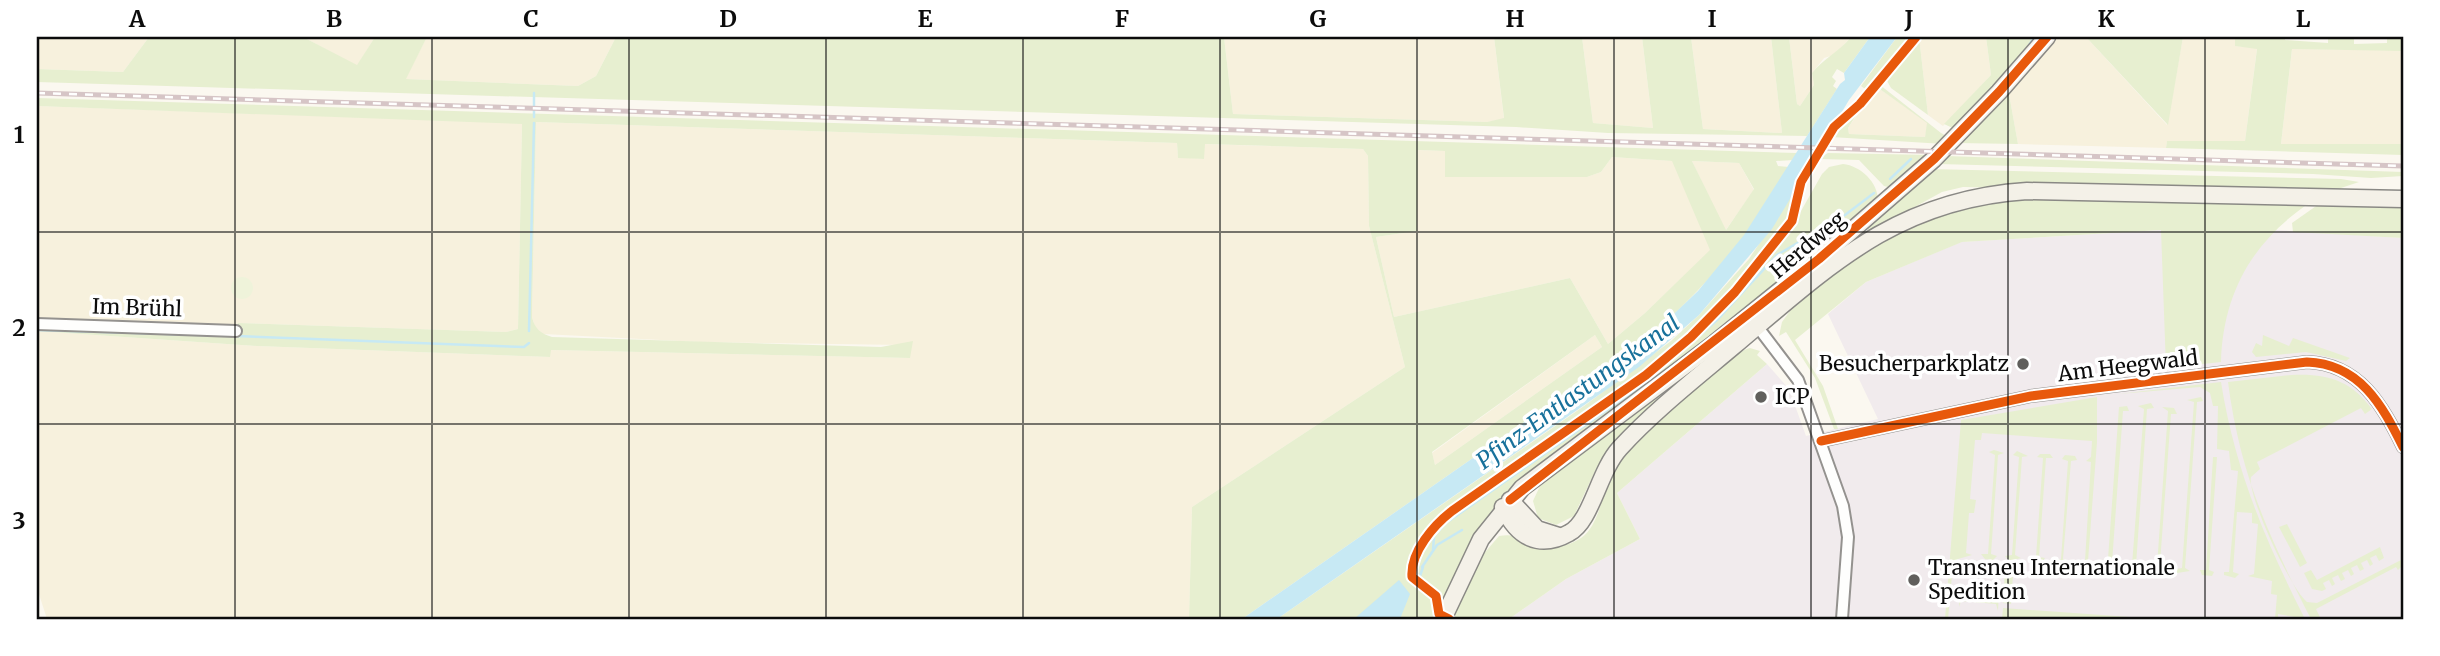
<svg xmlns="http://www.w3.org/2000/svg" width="2440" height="656" font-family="Merriweather,serif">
  <rect width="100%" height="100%" fill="#fbf8f0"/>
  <polygon fill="#f1ebed" points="2162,230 2274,230 2403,238 2403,619 1509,619 1566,579 1640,539 1617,493 1767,364 1789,389 1806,436 1878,419 1828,314 1866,282 1961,242"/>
  <g fill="#f7f1dd">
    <polygon points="37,37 149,37 123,72 37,69"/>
    <polygon points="303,37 375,37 357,66"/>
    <polygon points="427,37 616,37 596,76 578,86 405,79"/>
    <polygon points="1224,37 1494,37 1504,119 1487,122 1233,114"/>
    <polygon points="1582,37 1642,37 1653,128 1593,123"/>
    <polygon points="1691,37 1771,37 1782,133 1703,129"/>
    <polygon points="1789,37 1851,37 1834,55 1824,58 1812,73 1814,85 1800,106 1797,104"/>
    <polygon points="1919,37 1986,37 1991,75 1943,126 1928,115"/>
    <polygon points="2057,37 2086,37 2167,125 2183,37 2235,37 2235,46 2257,48 2245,141 2167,141 2166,148 2018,144 2009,94"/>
    <polygon points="2292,49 2403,50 2403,144 2281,144"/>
    <polygon points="1877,87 1928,123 1925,137 1849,134 1848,128"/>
    <polygon points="37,106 522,123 518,329 506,332 238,323 234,333 104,329 104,320 37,318"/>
    <polygon points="536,122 1177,143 1178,157 1203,159 1204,144 1363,149 1368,156 1369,226 1405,367 1192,507 1189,619 47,619 37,588 37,331 257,346 549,357 550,350 910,358 905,345 700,342 543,334 535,327 532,317"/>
    <polygon points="1417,150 1446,151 1445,177 1587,177 1601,172 1612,157 1673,161 1711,250 1645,313 1608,344 1570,278 1394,317 1376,237 1417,231"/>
    <polygon points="1692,161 1739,163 1754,190 1725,231"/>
    <polygon points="1595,335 1602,347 1435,465 1432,453"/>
  </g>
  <g fill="#e7efd0" fill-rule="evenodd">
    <path d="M149 37H303L357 65 375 37H427L406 79 578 86 596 76 616 37H1224L1233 114 1487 122 1504 118 1494 37H1582L1593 123 1653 128 1642 37H1691L1703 129 1782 133 1771 37H1789L1797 104 1800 106 1814 85 1812 73C1824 58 1839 52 1851 37H1870L1844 73 1837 69 1832 77 1836 81 1833 86 1837 89 1807 136 1608 133 1516 127 37 82V69L123 72Z"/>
    <polygon points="1897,37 1913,37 1868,91 1861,86"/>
    <polygon points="1919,37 1928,115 1891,88 1886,79"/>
    <polygon points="1986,37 2043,37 1957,130 1944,124 1991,75"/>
    <polygon points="2053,37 2057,37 2009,94 2018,144 1957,143"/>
    <polygon points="2086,37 2183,37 2168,125"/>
    <polygon points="2235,37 2285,37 2285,40 2328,43 2328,37 2354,37 2354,44 2387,43 2387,37 2403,37 2401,51 2292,49 2281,144 2403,144 2403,155 2166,148 2167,141 2245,141 2257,49 2235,46"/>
    <polygon points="1880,85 1941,133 1950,138 1944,144 1831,137 1868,97 1848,128 1849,134 1925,137 1927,123 1877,87"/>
    <path d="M37 98 1797 153 1793 160 1776 161 1778 166 1789 167C1757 228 1709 283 1658 329L1242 619H1189L1192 507 1405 367 1369 226 1368 156 1363 149 1205 144 1204 159 1178 158 1177 143 536 122 532 317C535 329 540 333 552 337L881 347 913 341 910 358 551 350 550 357 257 346 37 331V318L104 320V328L234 333 238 323 506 332 518 329 522 124 37 106ZM1418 150 1445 151V177H1587L1601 172 1612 157 1672 161 1710 250 1645 313 1608 344 1570 278 1394 317 1376 237 1417 231ZM1692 161 1739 163 1754 189 1726 230ZM1595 335 1602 347 1435 465 1432 452Z"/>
    <polygon points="1828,153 1931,155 1892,188 1884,186 1859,160 1818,159"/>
    <polygon points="1946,156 2403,172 2403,176 2371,178 2313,174 1938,164"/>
    <path d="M1843 164C1861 166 1879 183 1878 202L1762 300 1519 483 1482 525 1440 610 1436 594 1415 579C1410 557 1429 535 1443 520L1628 390 1694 337 1767 257 1801 211 1822 174 1829 167Z"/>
    <polygon points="1930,169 2341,179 2359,182 2323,194 1963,187 1942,192 1869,232 1866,226"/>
    <polygon points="1800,182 1792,218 1746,278 1694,332 1627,387 1514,464 1435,523 1424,540 1410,572 1413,582 1435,599 1435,619 1277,619 1584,406 1671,341 1699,315 1749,259"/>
    <path d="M2016 197 2308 204C2252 242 2223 294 2221 362L2166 368 2161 230 1962 242 1866 282 1795 340 1823 386 1838 429H1834L1815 378 1786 332 1779 336 1782 322 1790 311 1867 246 1931 214Z"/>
    <polygon points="2319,204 2403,208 2403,238 2293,232 2292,223"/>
    <polygon points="2263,335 2289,346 2293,338 2350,358 2346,361 2306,352 2256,357 2252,352 2256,343 2262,346"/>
    <path d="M1750 348 1760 351 1757 355 1767 364 1617 493 1640 539 1566 579 1509 619H1453L1451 616 1458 598H1463L1475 564 1499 536C1529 530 1547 560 1581 538 1602 524 1602 484 1617 462 1634 438 1724 354 1750 348Z"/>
    <polygon points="1691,369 1695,374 1611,450 1597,467 1574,516 1556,525 1538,518 1533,501 1540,486"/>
    <path d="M2291 375C2326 373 2351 380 2372 409L2365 414 2361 408 2257 462 2260 469 2251 477C2247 495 2291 590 2307 602L2317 603 2403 559V565L2398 570 2396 567 2316 609 2321 619H2311C2269 537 2240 475 2228 382Z"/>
    <path d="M2221 382C2235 470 2265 540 2305 619L2278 614V619H2275L2277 595 2271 594 2272 581 2248 576 2254 574 2258 524 2252 523V513L2237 512 2233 572 2239 574 2235 578 2224 575V572H2229L2238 471 2231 470 2229 451 2217 449 2218 406H2213L2210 393 2200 387 2118 394Z"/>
    <polygon points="2097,397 2097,442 2088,561 2093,565 2082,566 2078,563 2085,561 2091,462 2086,461 2091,457 2092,441 1982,433 1981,440 1975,440 1970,499 1976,500 1974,513 1969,513 1966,553 1972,555 1958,559 1953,564 1948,619 1945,619 1961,420"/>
    <polygon points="2201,397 2203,401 2197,402 2185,568 2190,571 2177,573 2176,569 2182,568 2194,402 2187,400"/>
    <polygon points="2151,403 2154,408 2147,409 2136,565 2142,567 2129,570 2126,566 2132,565 2144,409 2138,406"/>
    <polygon points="2127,406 2129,411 2123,411 2112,563 2118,564 2115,568 2109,568 2102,560 2108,559 2119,407"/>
    <polygon points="2162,407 2174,408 2177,414 2171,414 2160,563 2166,565 2158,572 2150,567 2157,566 2168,411"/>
    <polygon points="1994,450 2004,453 1998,455 1991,554 1997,556 1993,560 1985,559 1981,554 1988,554 1995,455 1989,452"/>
    <polygon points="2017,451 2028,456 2022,457 2015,555 2021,558 2010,561 2005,556 2012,555 2019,457 2013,455"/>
    <polygon points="2040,454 2050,454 2053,458 2046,458 2039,557 2045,558 2042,563 2030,559 2036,557 2043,458 2037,457"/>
    <polygon points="2065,455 2075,456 2077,460 2071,461 2063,559 2069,561 2066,565 2054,561 2061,559 2068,461 2062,459"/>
    <polygon points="2213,457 2217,457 2209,570 2214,572 2212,576 2202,575 2200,570 2206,570"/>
    <polygon points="2287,524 2307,563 2300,567 2279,527"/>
    <polygon points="2380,547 2384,558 2379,561 2376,555 2370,558 2373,564 2370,566 2367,560 2361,563 2364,569 2360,571 2357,565 2351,568 2354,574 2351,576 2348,570 2342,573 2345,579 2341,581 2338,575 2332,578 2335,584 2332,586 2329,580 2323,583 2326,589 2322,591 2312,589 2304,573 2311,570 2317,580"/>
    <polygon points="2005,569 2017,570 2019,574 2013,575 2011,604 2003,603"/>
    <polygon points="1960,587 1962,594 1997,596 1999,590 1998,611 1996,604 1961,601 1959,607"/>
    <polygon points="2003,608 2158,619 2002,619"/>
  </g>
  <circle fill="#eff3da" cx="242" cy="288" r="11"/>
  <g fill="#c7e9f4">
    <polygon points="1870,37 1897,37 1849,100 1772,229 1699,315 1639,367 1277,619 1242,619 1658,329 1698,291 1744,235 1840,84 1845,80 1844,73"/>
    <polygon points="1399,580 1410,594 1400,619 1354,619"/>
  </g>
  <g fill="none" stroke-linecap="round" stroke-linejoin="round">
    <g stroke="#c7e9f4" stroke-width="2.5">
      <polyline points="2027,49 2034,37"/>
      <polyline points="534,93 534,117"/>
      <polyline points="1890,179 1911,159"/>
      <polyline points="37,330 202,335"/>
      <polyline points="529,331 534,123"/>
      <polyline points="237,336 524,347 529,343"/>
      <polyline points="1433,550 1434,536 1446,523 1644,384 1718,319 1777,255 1845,215 1874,193"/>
      <polyline points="1422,567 1437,545 1462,530"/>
      <polyline points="1420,576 1423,567"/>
    </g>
    <g stroke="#94928f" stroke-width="14">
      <g id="street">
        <polyline points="37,324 236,331"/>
        <polyline points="1757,326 1798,380 1843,506 1848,537 1842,619"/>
        <path d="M1821 441 2031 396 2307 362C2360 364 2382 405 2403 447"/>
      </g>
    </g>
    <g stroke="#8a8985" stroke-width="19">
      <g id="secondary">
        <polyline points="1510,500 1537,529 1559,536"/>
        <path d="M1503 507C1517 537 1539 550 1569 533 1592 521 1598 472 1620 448 1654 411 1696 378 1734 346 1829 266 1897 199 2027 191L2403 199"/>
        <polyline points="1443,619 1481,539 1522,488 1715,343 1819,259 1934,159 1999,92 2047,37"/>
      </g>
    </g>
    <use href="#street" stroke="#fefefd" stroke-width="10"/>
    <use href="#secondary" stroke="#f4f1e8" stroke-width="16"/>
    <g stroke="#d6c5c6" stroke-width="5">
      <polyline id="rail" points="37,93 2403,166"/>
    </g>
    <use href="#rail" stroke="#fff" stroke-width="2.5" stroke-dasharray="8" stroke-linecap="butt"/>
    <g stroke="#fff" stroke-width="13">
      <g id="cycleway">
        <path d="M1821 441 2031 396 2307 362C2360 364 2382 405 2403 447"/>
        <polyline points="1510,500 1819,259 1934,159 1999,92 2047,37"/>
        <path d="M1449 619 1439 614 1436 596 1412 577C1410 552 1434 525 1452 511L1646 375 1691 337 1735 292 1792 221 1801 182 1834 127 1860 104 1916 37"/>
      </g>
    </g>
    <use href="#cycleway" stroke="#e8590c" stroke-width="9"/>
  </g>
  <path fill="none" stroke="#0c0c0c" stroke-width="2" stroke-opacity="0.55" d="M235 37V619M432 37V619M629 37V619M826 37V619M1023 37V619M1220 37V619M1417 37V619M1614 37V619M1811 37V619M2008 37V619M2205 37V619M37 232H2403M37 424H2403"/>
  <g fill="#605f5c" stroke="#fff" stroke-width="2.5">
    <circle cx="2023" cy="364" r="7"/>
    <circle cx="1761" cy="397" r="7"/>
    <circle cx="1914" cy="580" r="7"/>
  </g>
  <g text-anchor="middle" stroke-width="7" stroke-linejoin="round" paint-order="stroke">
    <g font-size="21" fill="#0c0c0c" stroke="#fff">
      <text transform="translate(1808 245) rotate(-40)" y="7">Herdweg</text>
      <text transform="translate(137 308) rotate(2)" y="7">Im Brühl</text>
      <text transform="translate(2128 366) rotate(-7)" y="7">Am Heegwald</text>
    </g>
    <g font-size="21" fill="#0c0c0c" stroke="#fff" text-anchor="start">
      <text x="2009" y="371" text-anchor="end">Besucherparkplatz</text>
      <text x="1775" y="404">ICP</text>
      <text x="1928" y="575">Transneu Internationale<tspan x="1928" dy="24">Spedition</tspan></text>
    </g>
    <g font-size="23" font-style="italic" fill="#18719b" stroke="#fff">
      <text transform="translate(1578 392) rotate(-36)" y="8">Pfinz-Entlastungskanal</text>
    </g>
  </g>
  <rect width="2440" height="656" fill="none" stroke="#ffffff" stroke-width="77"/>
  <rect x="38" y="38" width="2364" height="580" fill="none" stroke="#0c0c0c" stroke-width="2.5"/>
  <g font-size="23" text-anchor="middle" font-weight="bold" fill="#0c0c0c">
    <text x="137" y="27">A</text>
    <text x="334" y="27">B</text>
    <text x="531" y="27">C</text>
    <text x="728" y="27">D</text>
    <text x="925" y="27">E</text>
    <text x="1122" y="27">F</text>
    <text x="1318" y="27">G</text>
    <text x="1515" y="27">H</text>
    <text x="1712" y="27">I</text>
    <text x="1909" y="27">J</text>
    <text x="2106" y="27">K</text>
    <text x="2303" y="27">L</text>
    <text x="19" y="143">1</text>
    <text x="19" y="336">2</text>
    <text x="19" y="529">3</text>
  </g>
</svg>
